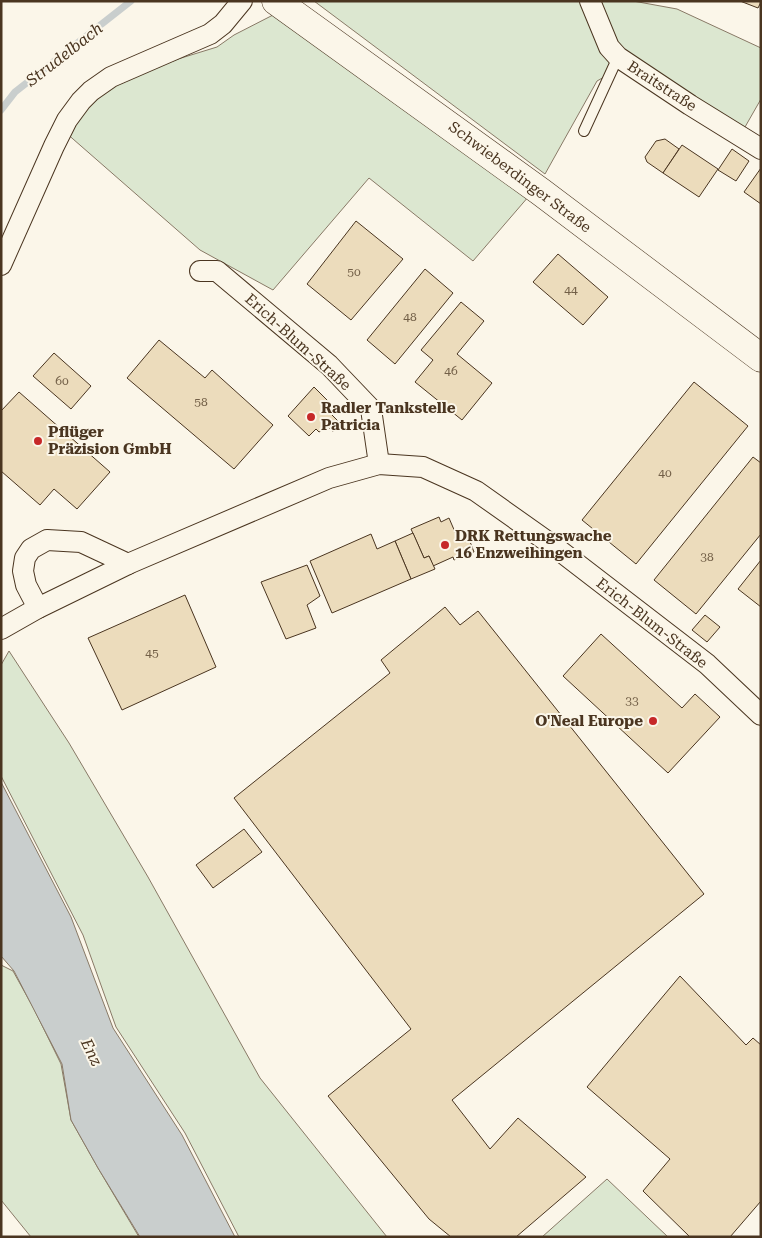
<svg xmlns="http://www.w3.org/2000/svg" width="762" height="1238" font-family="'Roboto Serif',serif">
  <rect width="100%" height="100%" fill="#fbf6e9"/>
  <g fill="#dce7d0" stroke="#887966">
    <polygon points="314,1 633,1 677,9 761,48 761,99 737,141 622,67 597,81 545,174"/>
    <polygon points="273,15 529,196 473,261 369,178 273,290 200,250 65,132 87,107 117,82 178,59 217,47 234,35"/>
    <polygon points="9,651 69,743 148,877 260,1078 387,1237 239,1237 185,1133 116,1027 83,935 1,776 1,665"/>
    <polygon points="1,965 13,971 34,1009 61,1064 71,1120 98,1168 139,1237 31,1237 1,1200"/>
    <polygon points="607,1179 668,1237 542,1237"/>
  </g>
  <polygon fill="#c9cecd" stroke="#887966" points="1,782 71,917 113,1028 182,1135 235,1237 140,1237 98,1168 71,1120 62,1064 14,971 1,956"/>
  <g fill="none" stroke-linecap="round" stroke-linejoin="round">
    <polyline stroke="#c9cecd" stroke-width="7" points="1,110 15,92 131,1"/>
  </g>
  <g fill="#ecdcbc" stroke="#4a3520">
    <polygon points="740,1 761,1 761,2 758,8"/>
    <polygon points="665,139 679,149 663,173 647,162 645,157 656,141"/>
    <polygon points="682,145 718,169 699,197 663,173"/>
    <polygon points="732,149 749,161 736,181 718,170"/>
    <polygon points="761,168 761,204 744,192"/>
    <polygon points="356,221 403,259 351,320 307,284"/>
    <polygon points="558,254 608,297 583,325 533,282"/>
    <polygon points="425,269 453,293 395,364 367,340"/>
    <polygon points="461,302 484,321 457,354 492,383 462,420 415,382 433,360 421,350"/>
    <polygon points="159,340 205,378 212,370 273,425 234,469 127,378"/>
    <polygon points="54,353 91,386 71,409 33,376"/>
    <polygon points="694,382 748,426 636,564 582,520"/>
    <polygon points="314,387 336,409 331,414 341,424 333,432 328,427 319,432 316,429 309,436 288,416"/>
    <polygon points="19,392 110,472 77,509 54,489 40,505 1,471 1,411"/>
    <polygon points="753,457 761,463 761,534 696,614 654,580"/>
    <polygon points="439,517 441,522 449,518 458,539 467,534 474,552 454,560 453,557 433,566 429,556 424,558 411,529"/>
    <polygon points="413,533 424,558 429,556 435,569 411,579 395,541"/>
    <polygon points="371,534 377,549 395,541 411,579 332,613 310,561"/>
    <polygon points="761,560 761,607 738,589"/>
    <polygon points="307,565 320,596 307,605 316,628 286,639 261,582"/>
    <polygon points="185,595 216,667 122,710 88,638"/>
    <polygon points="445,607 460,625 478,611 704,894 452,1100 490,1149 518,1118 586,1177 516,1237 451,1237 429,1219 328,1096 411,1029 234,798 390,673 381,660"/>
    <polygon points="705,615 720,627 707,642 692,630"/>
    <polygon points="601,634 682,708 695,694 720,717 668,773 563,676"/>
    <polygon points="244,829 262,852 213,888 196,865"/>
    <polygon points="680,976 746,1045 753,1038 761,1045 761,1201 730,1237 690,1237 643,1191 670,1159 587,1087"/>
  </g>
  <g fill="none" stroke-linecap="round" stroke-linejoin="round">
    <g stroke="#4a3520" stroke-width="12">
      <polyline id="service" points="584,131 618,57"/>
    </g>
    <g stroke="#4a3520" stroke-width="22">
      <g id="minor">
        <polyline points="590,1 609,47 618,57 690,105 761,149"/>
        <polyline points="1,265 54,146 67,120 81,101 91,91 111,77 210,34 223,24 242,1"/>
        <polyline points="200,271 217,271 329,365 371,409 379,464"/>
        <polyline points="38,608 26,585 23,571 25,558 31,549 47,540 81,542 128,564"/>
        <polyline points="1,629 38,608 128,564 329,478 379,464 423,467 476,491 555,547 707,664 761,715"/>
      </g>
    </g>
    <g stroke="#4a3520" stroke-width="29">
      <polyline id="primary" points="276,1 541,192 761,358"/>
    </g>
    <use href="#service" stroke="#fbf6e9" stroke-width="10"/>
    <use href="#minor" stroke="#fbf6e9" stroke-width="20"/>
    <use href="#primary" stroke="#fbf6e9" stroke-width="28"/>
  </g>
  <g fill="#c62828" stroke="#fbf6e9" stroke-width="2">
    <circle cx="311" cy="417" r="5"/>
    <circle cx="38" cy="441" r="5"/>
    <circle cx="445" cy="545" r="5"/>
    <circle cx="653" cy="721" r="5"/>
  </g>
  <g text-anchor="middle" stroke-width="4" stroke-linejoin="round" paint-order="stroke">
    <g font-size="12" fill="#725f47">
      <text x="354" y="276">50</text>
      <text x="571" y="294">44</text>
      <text x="410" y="321">48</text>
      <text x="451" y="375">46</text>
      <text x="62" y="385">60</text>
      <text x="201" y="406">58</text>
      <text x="665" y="477">40</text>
      <text x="707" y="561">38</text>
      <text x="152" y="657">45</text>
      <text x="632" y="705">33</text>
    </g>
    <g font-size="15" fill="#4a3520" stroke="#fbf6e9">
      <text transform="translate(662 86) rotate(33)" y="5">Braitstraße</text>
      <text transform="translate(520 177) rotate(37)" y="5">Schwieberdinger Straße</text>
      <text transform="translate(298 342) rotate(42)" y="5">Erich-Blum-Straße</text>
      <text transform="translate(652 623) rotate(38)" y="5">Erich-Blum-Straße</text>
    </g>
    <g font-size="15" font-weight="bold" fill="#4a3520" stroke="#fbf6e9" text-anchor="start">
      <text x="321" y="413">Radler Tankstelle<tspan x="321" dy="17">Patricia</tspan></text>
      <text x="48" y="437">Pflüger<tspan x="48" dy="17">Präzision GmbH</tspan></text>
      <text x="455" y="541">DRK Rettungswache<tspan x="455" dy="17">16 Enzweihingen</tspan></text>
      <text x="643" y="726" text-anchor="end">O'Neal Europe</text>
    </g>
    <g font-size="16" font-style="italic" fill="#4a3520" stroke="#fbf6e9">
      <text transform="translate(64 54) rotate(-38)" y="6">Strudelbach</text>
      <text transform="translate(92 1052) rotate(64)" y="6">Enz</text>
    </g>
  </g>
  <rect width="762" height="1238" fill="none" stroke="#4a3520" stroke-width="5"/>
</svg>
